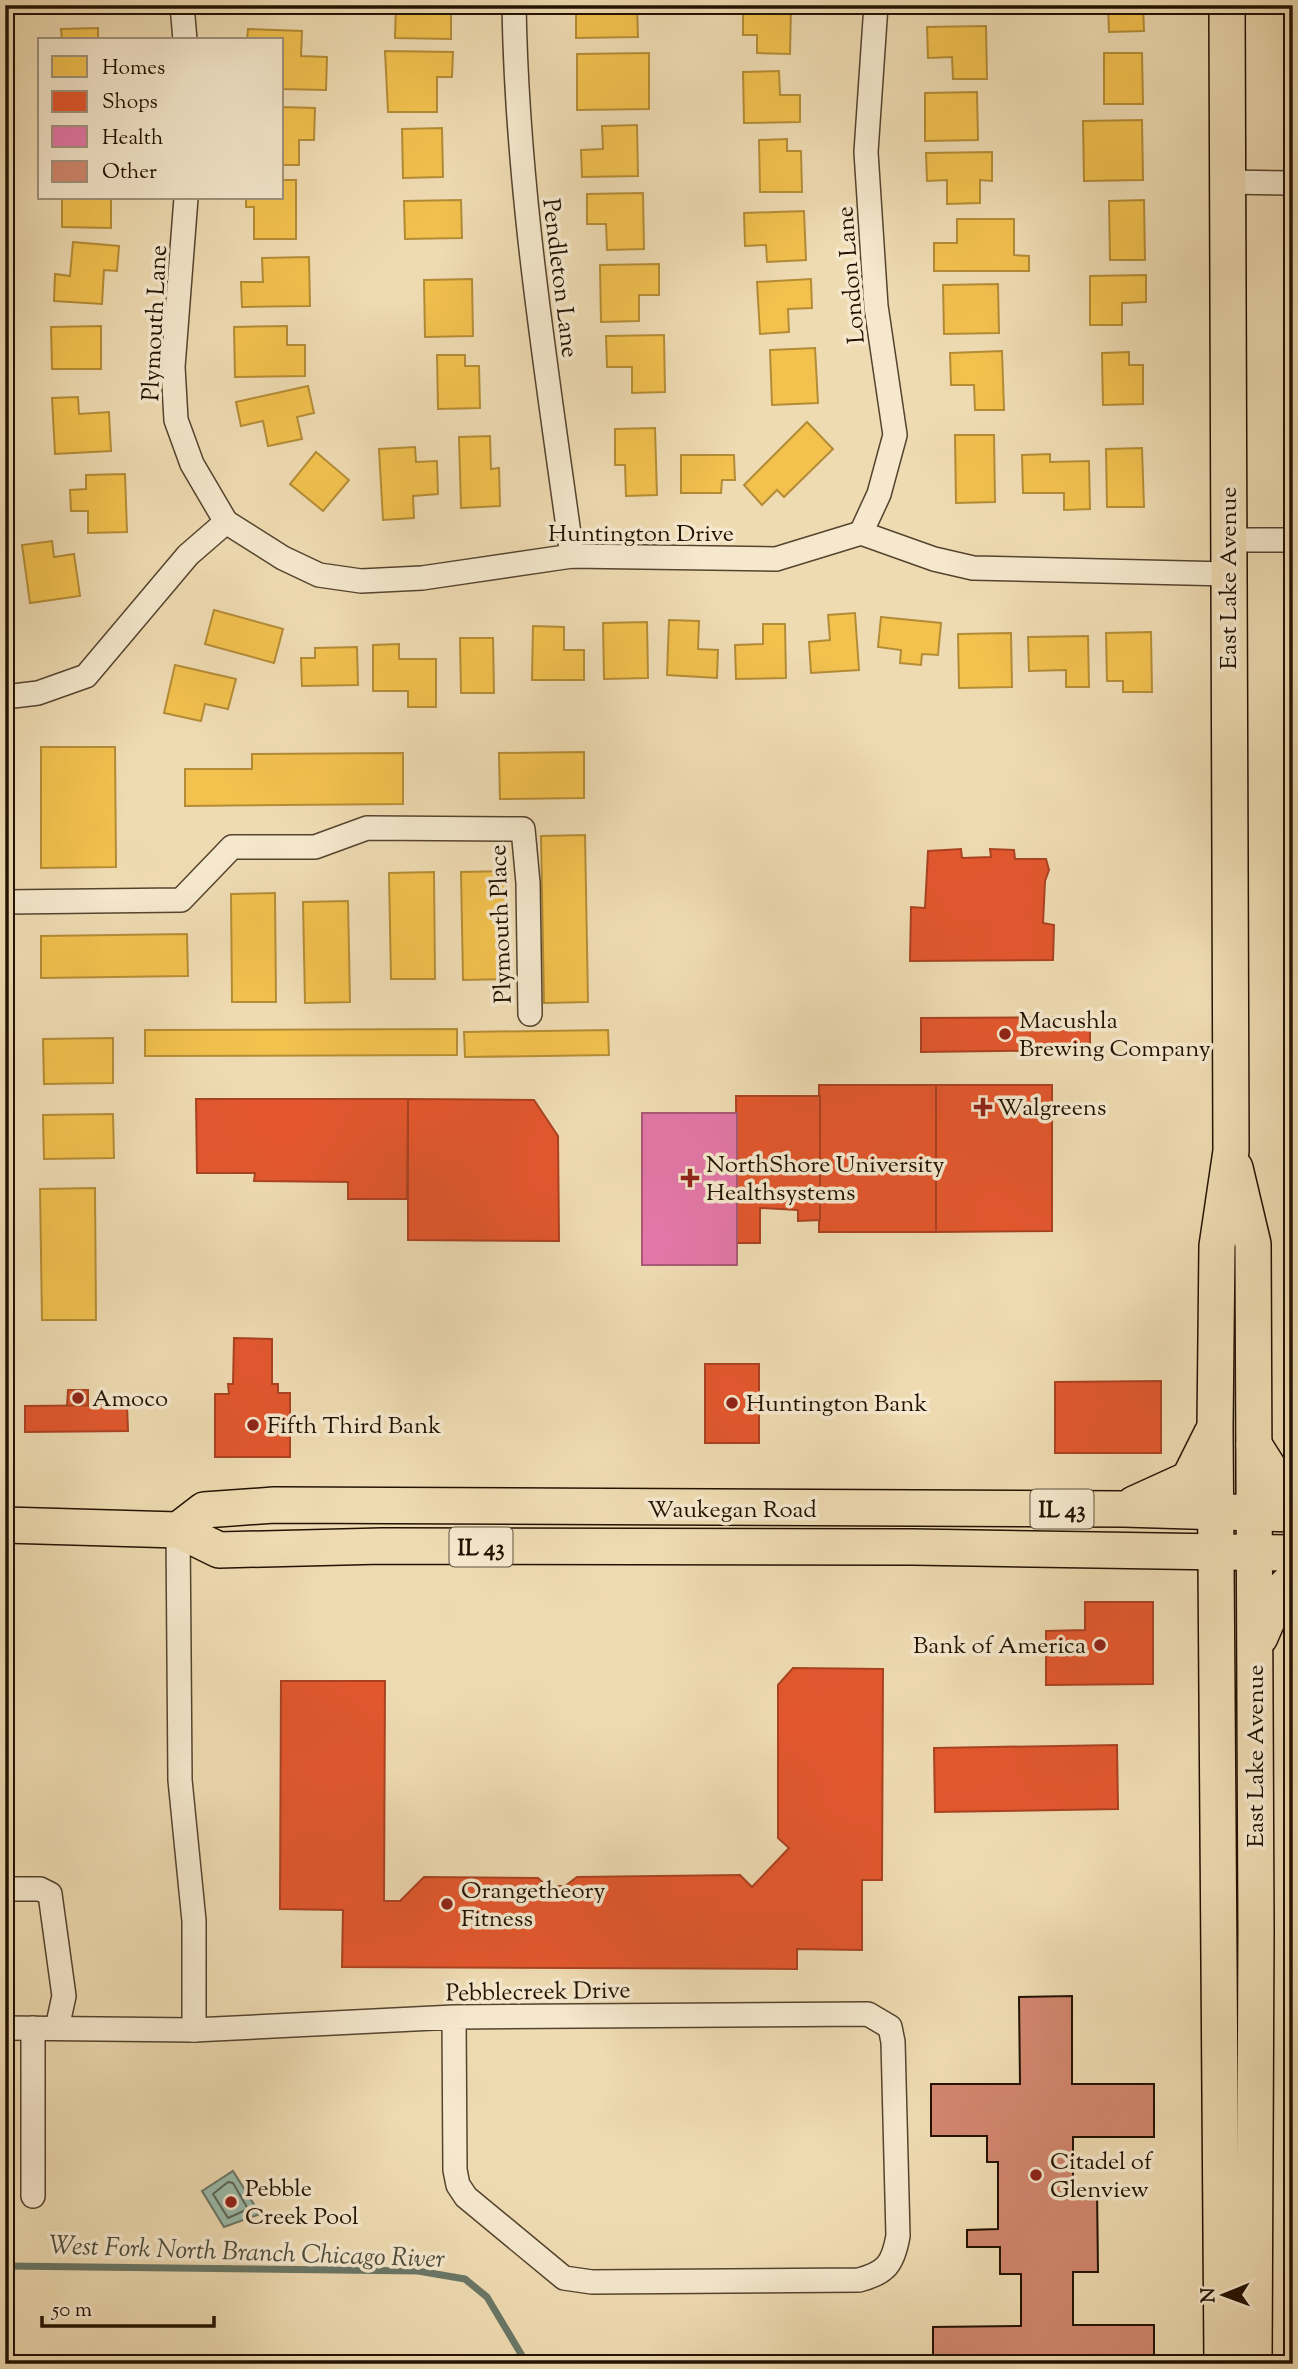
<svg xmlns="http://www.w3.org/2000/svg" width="1298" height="2369" font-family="'Sorts Mill Goudy',serif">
  <rect width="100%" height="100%" fill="#efdbb2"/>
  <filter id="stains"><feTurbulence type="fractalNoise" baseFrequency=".00286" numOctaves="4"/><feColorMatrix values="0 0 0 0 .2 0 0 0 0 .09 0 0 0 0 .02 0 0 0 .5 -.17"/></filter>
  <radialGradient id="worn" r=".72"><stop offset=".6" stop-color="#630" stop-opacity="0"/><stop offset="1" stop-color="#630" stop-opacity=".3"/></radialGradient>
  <polygon fill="#9abbab" stroke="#6a7767" stroke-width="2" points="233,2171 260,2214 224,2227 202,2191"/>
  <g fill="#f2c14e" stroke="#b48c37" stroke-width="2">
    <polygon points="51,5 113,5 113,12 51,13"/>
    <polygon points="242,5 285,5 285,13 242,9"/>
    <polygon points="396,5 451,5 451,39 395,38"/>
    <polygon points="576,5 637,5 638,37 576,38"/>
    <polygon points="933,5 987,5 987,12 933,13"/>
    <polygon points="1108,5 1143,5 1144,31 1109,32"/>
    <polygon points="743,6 791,7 790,54 757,53 757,35 743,35"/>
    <polygon points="986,26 987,79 953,79 952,57 928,58 927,27"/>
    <polygon points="98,28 98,40 62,40 61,29"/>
    <polygon points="248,29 302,31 301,56 327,57 326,90 282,89 282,40 247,40"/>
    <polygon points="1288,40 1293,40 1293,107 1290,107"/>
    <polygon points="385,51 453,52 452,77 437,77 437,112 388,112"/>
    <polygon points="649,53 649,109 577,110 577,54"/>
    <polygon points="1104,53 1142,53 1143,104 1104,104"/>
    <polygon points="779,71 780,95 800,95 800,122 744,123 743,72"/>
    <polygon points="977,92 978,140 925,141 925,93"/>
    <polygon points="282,107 315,108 314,140 299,140 299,165 282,165"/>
    <polygon points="1142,120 1143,180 1084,181 1083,121"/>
    <polygon points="637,125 638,176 582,177 581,150 603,149 602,126"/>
    <polygon points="442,128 443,177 403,178 402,129"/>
    <polygon points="787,139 787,151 801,151 802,192 760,192 759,140"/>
    <polygon points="992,152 992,181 980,180 980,203 947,204 947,180 927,181 926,153"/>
    <polygon points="282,180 296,180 296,239 254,239 254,207 246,207 246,198 282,198"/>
    <polygon points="643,193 644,249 607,250 606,224 587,224 587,194"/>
    <polygon points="62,198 111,198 111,228 62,227"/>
    <polygon points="461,200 462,238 405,239 404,201"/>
    <polygon points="1144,200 1145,260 1110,260 1109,201"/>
    <polygon points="804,211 806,260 767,262 766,245 745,246 744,213"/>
    <polygon points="957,219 1014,219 1014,255 1029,256 1029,271 934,271 934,243 957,243"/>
    <polygon points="73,242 119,246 117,271 104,270 102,304 54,301 55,274 70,276"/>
    <polygon points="309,257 310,306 242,307 241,282 263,282 262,258"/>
    <polygon points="1291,259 1293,259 1293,325 1292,325"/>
    <polygon points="659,264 659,295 639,295 639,321 601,322 600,265"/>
    <polygon points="1146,275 1146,302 1122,303 1122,325 1090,325 1090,276"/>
    <polygon points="472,279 473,336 425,337 424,280"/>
    <polygon points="811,279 812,308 788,309 789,332 760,334 757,282"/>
    <polygon points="998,284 999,333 944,334 943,285"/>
    <polygon points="101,326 101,369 52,369 51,327"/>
    <polygon points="287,326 287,345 305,345 305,376 235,377 234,327"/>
    <polygon points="664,335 665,392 632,393 632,367 607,367 606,336"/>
    <polygon points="815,348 818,403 772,405 770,350"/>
    <polygon points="1002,351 1004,410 975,410 974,385 951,385 950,353"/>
    <polygon points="1129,352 1129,365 1143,365 1143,404 1103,405 1102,353"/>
    <polygon points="437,355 465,355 465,366 479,366 480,408 438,409"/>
    <polygon points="308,386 314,413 297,417 302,439 268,446 263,421 241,426 236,402"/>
    <polygon points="78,397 79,414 109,412 111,451 55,454 52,398"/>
    <polygon points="807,422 833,449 784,497 777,490 762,505 744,485"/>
    <polygon points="655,428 657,495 626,496 625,465 615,465 615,429"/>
    <polygon points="955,435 994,435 995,502 956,503"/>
    <polygon points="490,436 491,469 499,468 500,506 461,508 459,437"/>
    <polygon points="415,447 416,462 437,461 438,494 413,496 414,518 383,520 379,449"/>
    <polygon points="1142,448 1144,507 1107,507 1106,449"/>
    <polygon points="316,452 349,480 323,511 290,484"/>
    <polygon points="1050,454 1050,462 1089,461 1090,509 1064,510 1064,493 1023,493 1022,455"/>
    <polygon points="681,455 734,455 735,480 722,480 721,493 681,493"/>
    <polygon points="125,474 127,532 88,533 88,511 71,511 70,490 86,489 86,475"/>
    <polygon points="52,541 54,557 74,554 80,596 30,603 22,545"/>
    <polygon points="214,610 283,629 274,663 205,644"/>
    <polygon points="855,613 859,670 811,673 809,642 830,640 828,615"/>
    <polygon points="881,617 941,623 938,655 922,654 921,665 900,663 901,650 878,647"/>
    <polygon points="669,620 699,621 698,649 718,650 717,678 667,675"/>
    <polygon points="647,622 648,678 604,679 603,623"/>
    <polygon points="763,624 785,624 786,678 736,679 735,645 763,644"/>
    <polygon points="533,626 564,627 564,650 584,650 584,680 532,680"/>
    <polygon points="1151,632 1152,692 1123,692 1123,681 1107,681 1106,633"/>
    <polygon points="1011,633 1012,687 959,688 958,634"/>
    <polygon points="1088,636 1089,687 1066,687 1066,670 1029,671 1028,637"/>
    <polygon points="460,638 493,638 494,693 461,693"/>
    <polygon points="399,644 399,659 436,659 436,707 408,707 408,691 373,691 373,645"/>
    <polygon points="357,647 358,685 302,686 301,658 315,658 315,648"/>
    <polygon points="175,665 236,679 228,709 205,704 201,721 164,713"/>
    <polygon points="41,747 115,747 116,867 41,868"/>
    <polygon points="584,752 584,798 500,799 499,753"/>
    <polygon points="403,753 403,804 185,806 185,769 252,769 252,754"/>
    <polygon points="585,835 588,1002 544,1003 541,836"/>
    <polygon points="506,871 508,979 463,980 461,872"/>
    <polygon points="434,872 435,979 391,979 389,873"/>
    <polygon points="275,893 276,1002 232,1002 231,894"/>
    <polygon points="348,901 350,1002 305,1003 303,902"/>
    <polygon points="187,934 188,976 41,978 41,936"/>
    <polygon points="457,1029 457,1055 145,1056 145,1030"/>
    <polygon points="608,1030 609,1055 465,1057 464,1032"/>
    <polygon points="113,1038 113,1083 44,1084 43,1039"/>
    <polygon points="113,1114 114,1158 44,1159 43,1115"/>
    <polygon points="95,1188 96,1320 42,1320 40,1189"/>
  </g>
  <g fill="#e4572e" stroke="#aa4221" stroke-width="2">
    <polygon points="961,849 962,858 991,857 990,849 1014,850 1015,859 1046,859 1049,870 1045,881 1043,923 1054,925 1053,960 910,961 911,907 925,908 928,851"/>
    <polygon points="1090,1017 1090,1050 921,1052 921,1018"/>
    <rect x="819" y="1085" width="117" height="147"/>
    <polygon points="936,1085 1052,1085 1052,1231 936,1232"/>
    <polygon points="736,1096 820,1096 820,1220 798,1221 798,1210 760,1208 760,1243 737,1243"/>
    <polygon points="196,1099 408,1099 407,1199 348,1199 348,1182 254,1181 255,1173 197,1173"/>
    <polygon points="408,1099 534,1100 558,1136 559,1241 408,1240"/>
    <polygon points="234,1338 272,1339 272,1384 278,1384 278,1393 290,1393 290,1457 215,1457 215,1394 229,1394 228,1384 233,1384"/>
    <rect x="705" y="1364" width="54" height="79"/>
    <polygon points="1161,1381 1161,1453 1055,1453 1055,1382"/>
    <polygon points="68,1390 88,1390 88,1406 67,1406"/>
    <polygon points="127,1405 128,1431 25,1432 25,1406"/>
    <polygon points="1085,1602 1153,1602 1153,1684 1046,1685 1046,1631 1085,1630"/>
    <polygon points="793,1668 883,1669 882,1880 862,1880 862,1950 797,1949 797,1969 342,1967 343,1910 280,1909 281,1681 385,1681 384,1901 400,1901 424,1877 538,1878 547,1886 565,1886 577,1877 740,1875 752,1887 789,1848 778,1838 778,1685"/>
    <polygon points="1117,1745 1118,1809 935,1812 934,1748"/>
  </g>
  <rect fill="#e377a8" stroke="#a95976" stroke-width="2" x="642" y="1113" width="95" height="152"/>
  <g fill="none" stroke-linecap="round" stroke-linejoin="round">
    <polygon stroke="#5e6656" stroke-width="2" points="228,2182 233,2183 248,2209 228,2218 213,2194"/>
    <polyline stroke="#6a7767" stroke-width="7" points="5,2266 418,2271 465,2279 487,2297 527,2364"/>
  </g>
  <polygon fill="#d2876f" stroke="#221202" stroke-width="2" points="1072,1996 1072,2084 1154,2084 1154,2137 1073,2137 1073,2189 1097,2188 1098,2272 1073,2272 1073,2325 1154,2325 1154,2364 933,2364 933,2327 1021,2326 1021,2274 1000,2274 1000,2247 967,2247 967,2230 998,2229 998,2162 987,2162 987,2136 931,2136 931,2084 1020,2084 1019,1997"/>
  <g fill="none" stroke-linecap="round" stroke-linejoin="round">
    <g stroke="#55442e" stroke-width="26">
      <g id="street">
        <polyline points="182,5 185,40"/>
        <path d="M514 5C517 191 547 372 572 556"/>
        <polyline points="1228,182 1293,183"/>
        <polyline points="186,198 173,367 176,420 192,464 226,522"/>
        <polyline points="861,533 879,494 895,435 876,306 866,152 876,5"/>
        <polyline points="1228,540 1293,540"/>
        <polyline points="5,697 38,693 86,676 188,555 226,522 283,558 319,575 361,581 422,578 572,556 776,559 861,533 934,559 973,568 1229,574"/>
        <polyline points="5,902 181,900 232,847 315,847 367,828 523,829 528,883 530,1014"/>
        <polyline points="178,1530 180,1780 194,1921 194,2030"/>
        <polyline points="5,1889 40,1889 50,1894 64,1996 57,2028"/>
        <path d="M5 2028 194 2030 454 2017 868 2014 890 2027 893 2042 898 2236C893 2264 886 2273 859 2280L592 2282 564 2278 466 2197 458 2185 455 2170 454 2017"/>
        <polyline points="33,2196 33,2028"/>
      </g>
    </g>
    <g stroke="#221202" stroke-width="38">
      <g id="primary">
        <polyline points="1235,1168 1253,1244 1256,1931 1254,2364"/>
        <polyline points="1254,1445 1275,1478 1293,1491"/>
        <polyline points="1134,1504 1189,1479 1212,1433"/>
        <polyline points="5,1525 178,1530 219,1550 382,1546 913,1547 1293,1553"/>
        <polyline points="178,1530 204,1510 274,1505 1124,1509 1293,1514"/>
        <polyline points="1260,1637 1279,1593 1293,1579"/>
        <polyline points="1222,2364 1215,1427 1217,1246 1231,1151 1227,5"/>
      </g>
    </g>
    <use href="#street" stroke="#f5e8cd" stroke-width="23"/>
    <use href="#primary" stroke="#efdbb2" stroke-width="35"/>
  </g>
  <g fill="#8f2418" stroke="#f5e8cd" stroke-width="2.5">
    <circle cx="1005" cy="1034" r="7"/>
    <path d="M979.5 1096.5h7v7h7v7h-7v7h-7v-7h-7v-7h7z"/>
    <path d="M686.5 1167.5h7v7h7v7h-7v7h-7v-7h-7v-7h7z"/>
    <circle cx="78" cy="1398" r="7"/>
    <circle cx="732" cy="1403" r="7"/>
    <circle cx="253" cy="1425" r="7"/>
    <circle cx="1100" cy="1645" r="7"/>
    <circle cx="447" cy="1904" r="7"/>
    <circle cx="1036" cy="2175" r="7"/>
    <circle cx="231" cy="2202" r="7"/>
  </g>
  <g text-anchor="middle" stroke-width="7" stroke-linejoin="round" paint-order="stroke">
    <g fill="#f5e8cd" stroke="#61523f" stroke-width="2">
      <rect x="1030.5" y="1489.5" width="63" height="39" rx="5"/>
      <rect x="449.5" y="1527.5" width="63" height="39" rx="5"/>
    </g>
    <g font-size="23" font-weight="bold" fill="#221202">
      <text x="1062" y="1517">IL 43</text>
      <text x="481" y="1555">IL 43</text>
    </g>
    <g font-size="24" fill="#221202" stroke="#f5e8cd">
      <text transform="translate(850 275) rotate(-95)" y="8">London Lane</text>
      <text transform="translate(561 278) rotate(83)" y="8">Pendleton Lane</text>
      <text transform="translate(154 323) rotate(-87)" y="8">Plymouth Lane</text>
      <text x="641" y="541">Huntington Drive</text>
      <text transform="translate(1228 578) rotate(-90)" y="8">East Lake Avenue</text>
      <text transform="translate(500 924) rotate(-92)" y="8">Plymouth Place</text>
      <text x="732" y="1517">Waukegan Road</text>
      <text transform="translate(1255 1756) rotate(-90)" y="8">East Lake Avenue</text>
      <text transform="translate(538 1991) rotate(-1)" y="8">Pebblecreek Drive</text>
    </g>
    <g font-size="24" fill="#221202" stroke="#f5e8cd" text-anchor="start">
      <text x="1019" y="1028">Macushla<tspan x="1019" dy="28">Brewing Company</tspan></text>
      <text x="997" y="1115">Walgreens</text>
      <text x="706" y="1172">NorthShore University<tspan x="706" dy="28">Healthsystems</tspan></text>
      <text x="92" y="1406">Amoco</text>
      <text x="746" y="1411">Huntington Bank</text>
      <text x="267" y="1433">Fifth Third Bank</text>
      <text x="1086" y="1653" text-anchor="end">Bank of America</text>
      <text x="461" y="1898">Orangetheory<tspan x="461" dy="28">Fitness</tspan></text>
      <text x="1050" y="2169">Citadel of<tspan x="1050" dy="28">Glenview</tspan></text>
      <text x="245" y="2196">Pebble<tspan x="245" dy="28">Creek Pool</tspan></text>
    </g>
    <g font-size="26" font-style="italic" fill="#4c4d3d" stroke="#f5e8cd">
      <text transform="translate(247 2251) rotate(2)" y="9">West Fork North Branch Chicago River</text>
    </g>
  </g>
  <rect width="1298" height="2369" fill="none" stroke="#efdbb2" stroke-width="28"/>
  <rect x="7" y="7" width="1284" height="2355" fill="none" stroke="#221202" stroke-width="3.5"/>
  <rect x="14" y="14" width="1270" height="2341" fill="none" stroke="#221202" stroke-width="2"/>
  <rect x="38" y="38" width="245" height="161" fill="#f5e8cd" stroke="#a1927c" stroke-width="2"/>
  <rect x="52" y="56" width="35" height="21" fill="#f2c14e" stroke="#a1927c" stroke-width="2"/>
  <text x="102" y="74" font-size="21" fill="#221202">Homes</text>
  <rect x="52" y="91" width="35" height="21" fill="#e4572e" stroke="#a1927c" stroke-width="2"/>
  <text x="102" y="108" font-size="21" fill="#221202">Shops</text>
  <rect x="52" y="126" width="35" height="21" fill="#e377a8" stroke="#a1927c" stroke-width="2"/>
  <text x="102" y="144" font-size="21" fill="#221202">Health</text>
  <rect x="52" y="161" width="35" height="21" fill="#d2876f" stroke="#a1927c" stroke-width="2"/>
  <text x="102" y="178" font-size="21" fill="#221202">Other</text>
  <g transform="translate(1224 2295) rotate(269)" stroke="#f5e8cd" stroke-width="5" paint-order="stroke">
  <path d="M0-5L12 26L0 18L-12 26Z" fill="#221202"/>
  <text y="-10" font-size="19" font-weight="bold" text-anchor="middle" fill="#221202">N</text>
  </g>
  <path d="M42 2316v10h172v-10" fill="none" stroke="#221202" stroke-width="3.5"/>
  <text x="52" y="2316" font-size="21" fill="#221202" stroke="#f5e8cd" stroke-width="5" paint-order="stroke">50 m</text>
  <rect width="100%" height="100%" filter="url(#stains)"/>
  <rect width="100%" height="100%" fill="url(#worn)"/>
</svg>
